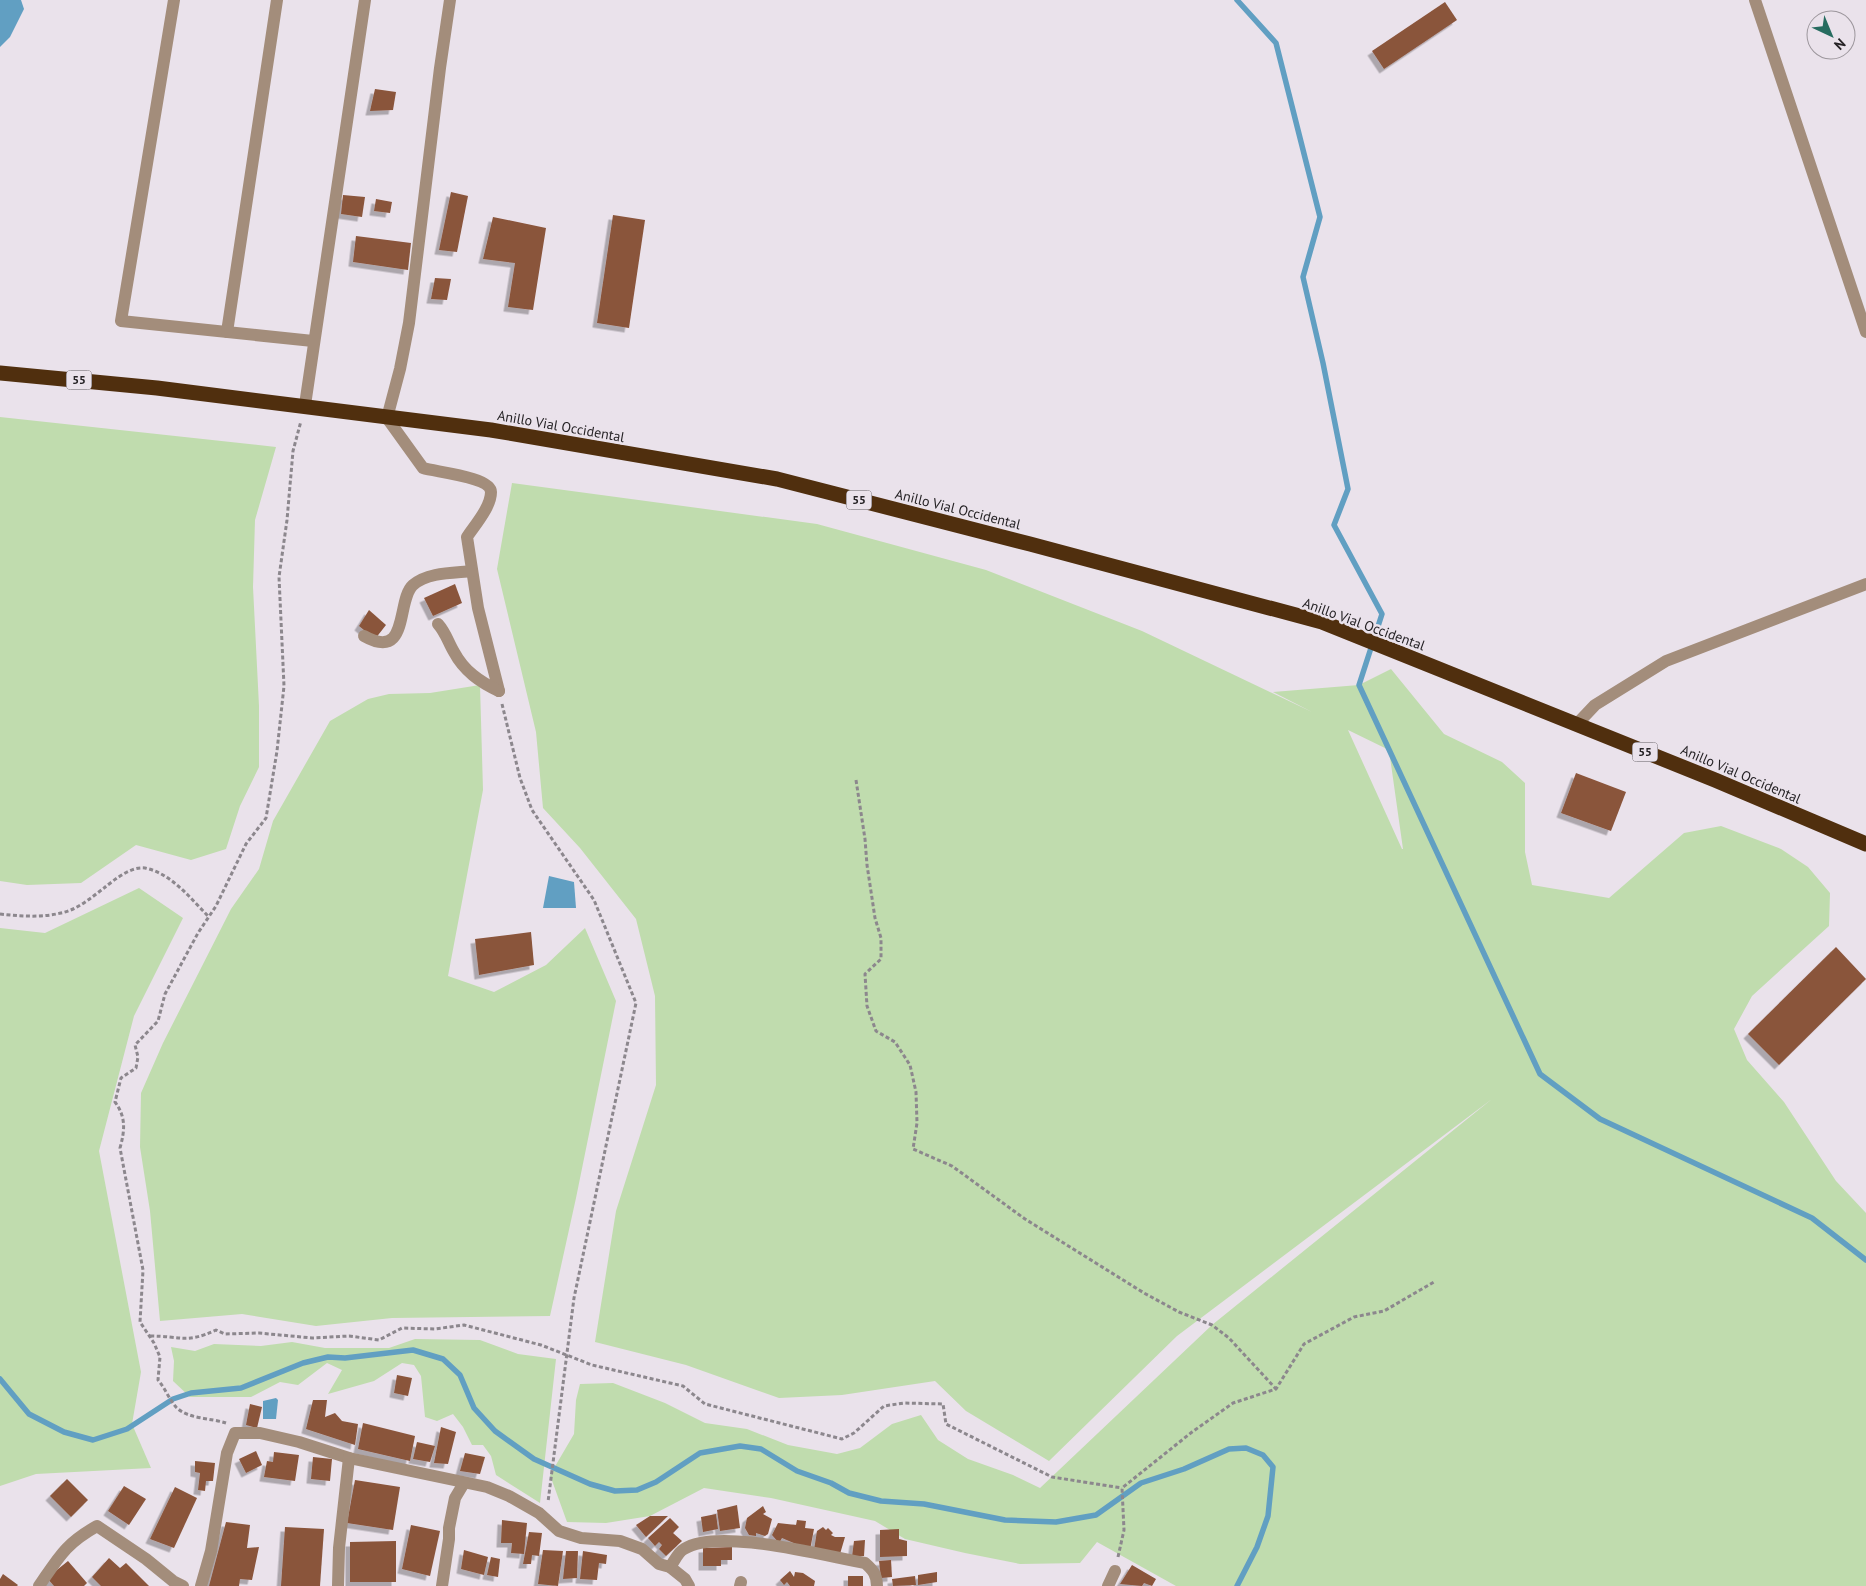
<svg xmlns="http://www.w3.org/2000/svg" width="1866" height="1586" font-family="'PT Sans',sans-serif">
  <defs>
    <filter id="shadow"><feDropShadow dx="-4.5" dy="4.5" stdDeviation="0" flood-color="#0004"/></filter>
  </defs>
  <rect width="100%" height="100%" fill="#eae2eb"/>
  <g fill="#c0dcae" fill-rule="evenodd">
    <polygon points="0,417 276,447 255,520 253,587 259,706 259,767 240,806 226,849 191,860 136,845 81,883 27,885 0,881"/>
    <path d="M512 483 817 524 986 570 1142 631 1312 712 1273 692 1359 685 1391 669 1444 734 1502 762 1525 783V852L1532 885 1609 898 1684 833 1721 826 1781 849 1808 867 1830 893 1829 926 1752 996 1734 1029 1747 1060 1784 1102 1836 1181 1866 1213V1586H1176L1097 1542 1080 1563 1020 1564 965 1553 905 1539 875 1521 771 1498 704 1488 650 1516 606 1523 567 1522 550 1475 574 1434 576 1400 580 1384 613 1383 665 1403 705 1423 747 1429 788 1445 837 1454 860 1448 892 1424 921 1415 938 1440 968 1459 1013 1475 1040 1488 1212 1325 1492 1099 1177 1336 1049 1461 966 1411 935 1381 842 1395 779 1398 686 1365 595 1342 616 1211 656 1085 655 996 636 919 580 848 543 808 536 732 497 569ZM1348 730 1389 750 1403 849H1402Z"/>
    <polygon points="480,685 483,790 448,976 494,992 546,965 585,928 616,1001 576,1198 550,1316 392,1318 316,1326 242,1314 160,1321 150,1211 140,1147 141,1093 163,1043 231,909 259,869 273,821 330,721 368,699 389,694 430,693"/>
    <polygon points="139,888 183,918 134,1016 99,1151 141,1372 132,1424 151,1468 36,1474 0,1486 0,928 45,933"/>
    <polygon points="415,1339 480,1340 518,1354 556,1359 540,1503 496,1475 491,1456 483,1445 472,1445 463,1427 453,1414 437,1421 425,1417 421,1376 414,1365 402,1363 374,1381 328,1394 342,1370 327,1363 298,1385 280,1382 251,1397 190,1397 173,1381 174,1361 171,1347 195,1351 214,1344 261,1346 292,1342 325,1348 389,1348"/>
  </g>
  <g fill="#619fc2">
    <polygon points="0,0 21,0 24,9 10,37 0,47"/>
    <polygon points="549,876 574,882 576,908 543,908"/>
    <polygon points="276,1398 278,1400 276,1419 263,1419 263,1401"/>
  </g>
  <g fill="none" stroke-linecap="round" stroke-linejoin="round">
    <g stroke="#619fc2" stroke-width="5.5">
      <polyline points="1237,0 1276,43 1320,217 1303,277 1323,363 1348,489 1334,525 1382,614 1359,685 1540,1074 1600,1119 1812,1218 1866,1260"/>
      <polyline points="0,1379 29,1414 64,1432 93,1440 127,1429 173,1399 191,1393 241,1388 303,1363 328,1357 345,1358 413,1350 443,1359 460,1375 474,1408 495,1431 534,1459 590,1484 615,1491 637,1490 656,1482 700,1453 740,1446 761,1449 797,1471 831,1483 849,1493 881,1501 924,1504 1005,1520 1056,1522 1096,1515 1141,1483 1184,1469 1229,1449 1246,1448 1263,1455 1273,1467 1268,1516 1257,1547 1237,1586"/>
    </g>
  </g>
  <g fill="#8a543b" filter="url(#shadow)">
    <polygon points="1445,2 1457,20 1384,69 1372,51"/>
    <polygon points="375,89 396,92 393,110 370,111"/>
    <polygon points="451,192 468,196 457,252 439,250"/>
    <polygon points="343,195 365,197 362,217 341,214"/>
    <polygon points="376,199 392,202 390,213 374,211"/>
    <polygon points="613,215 645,220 629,328 597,323"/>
    <polygon points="493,217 546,228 533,310 508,307 515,263 483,259"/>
    <polygon points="356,236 411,243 408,270 353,262"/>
    <polygon points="435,278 451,279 447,300 431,299"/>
    <polygon points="455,584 462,603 433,616 424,598"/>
    <polygon points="369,610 386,625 375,639 359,626"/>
    <polygon points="1576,773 1626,792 1611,831 1561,813"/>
    <polygon points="531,932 534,965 479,975 475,939"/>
    <polygon points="1836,947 1866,979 1779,1065 1748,1034"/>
    <polygon points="397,1375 412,1378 408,1396 394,1393"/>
    <polygon points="313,1400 327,1400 325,1417 335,1413 342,1421 358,1424 355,1445 306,1429"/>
    <polygon points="250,1404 262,1407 257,1428 246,1425"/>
    <polygon points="363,1423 415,1436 410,1461 358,1449"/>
    <polygon points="441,1427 456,1432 448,1464 434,1463"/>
    <polygon points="417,1442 435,1446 430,1462 413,1459"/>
    <polygon points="256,1451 262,1465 246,1473 239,1459"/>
    <polygon points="274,1452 299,1455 295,1481 264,1477 267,1461 273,1462"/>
    <polygon points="465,1453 485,1457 480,1474 460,1471"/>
    <polygon points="313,1457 332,1459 330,1481 311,1479"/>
    <polygon points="195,1461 215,1463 213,1481 206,1481 205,1491 198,1490 200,1473 195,1472"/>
    <polygon points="67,1479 88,1500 71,1517 50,1496"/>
    <polygon points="355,1480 400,1487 393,1530 347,1523"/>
    <polygon points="124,1486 146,1499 129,1525 108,1511"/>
    <polygon points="175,1487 197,1498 174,1548 150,1539"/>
    <polygon points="737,1505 740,1528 720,1531 717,1510"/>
    <polygon points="763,1506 766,1512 763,1514 772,1519 768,1534 765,1536 756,1533 756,1536 749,1535 745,1528 747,1518"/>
    <polygon points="716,1514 718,1529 703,1532 701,1517"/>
    <polygon points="650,1516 668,1516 646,1537 636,1525"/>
    <polygon points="670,1518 679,1527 673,1533 682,1541 666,1556 659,1549 662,1545 659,1542 655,1546 648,1538"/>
    <polygon points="502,1520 527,1523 524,1554 511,1553 512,1543 501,1543"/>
    <polygon points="797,1520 806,1521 805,1528 814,1529 810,1550 782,1538 779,1543 772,1535 778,1523 796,1525"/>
    <polygon points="226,1522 250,1525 247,1548 259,1547 252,1580 240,1579 239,1586 209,1586"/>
    <polygon points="411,1525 440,1531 430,1576 402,1569"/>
    <polygon points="285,1527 324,1529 320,1586 281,1586"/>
    <polygon points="823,1527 826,1530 828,1528 833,1533 831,1535 835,1537 845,1537 840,1554 814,1550 817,1531"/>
    <polygon points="899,1529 899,1539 907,1541 907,1556 880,1557 880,1530"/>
    <polygon points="529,1532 542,1533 539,1556 532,1555 531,1564 523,1564"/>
    <polygon points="865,1540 864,1556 852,1557 854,1541"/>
    <polygon points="396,1541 396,1582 350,1582 350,1542"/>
    <polygon points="732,1547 732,1560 721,1560 721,1566 703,1566 703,1548"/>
    <polygon points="464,1550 488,1557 484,1575 461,1569"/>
    <polygon points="543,1550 563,1551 558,1586 538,1584"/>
    <polygon points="566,1551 578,1551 577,1578 563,1579"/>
    <polygon points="583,1551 607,1555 606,1564 599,1563 597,1580 580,1579"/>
    <polygon points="491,1557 500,1559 498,1577 487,1575"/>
    <polygon points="109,1558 120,1568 126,1563 149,1586 101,1586 92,1577"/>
    <polygon points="891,1560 892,1577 881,1578 879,1561"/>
    <polygon points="68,1561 87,1583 84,1586 54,1586 47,1578"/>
    <polygon points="1132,1565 1156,1579 1152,1586 1144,1583 1142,1586 1120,1584"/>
    <polygon points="790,1571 794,1577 795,1572 803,1573 815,1581 814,1586 790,1586 787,1582 784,1585 780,1580"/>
    <polygon points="937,1572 937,1582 918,1585 918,1575"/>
    <polygon points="3,1574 18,1585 17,1586 0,1586 0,1579"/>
    <rect x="848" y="1576" width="15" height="10"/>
    <polygon points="915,1576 916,1585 893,1586 892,1579"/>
  </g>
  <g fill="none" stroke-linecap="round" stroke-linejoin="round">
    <g stroke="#8c878d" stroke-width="3" stroke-dasharray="4 2.5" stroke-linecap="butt">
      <polyline points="502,704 520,778 532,810 594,900 636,1003 574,1298 548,1502"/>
      <polyline points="856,780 865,839 867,865 875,918 881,938 881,959 865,974 867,1006 876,1031 895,1042 910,1065 916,1092 917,1123 913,1149 952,1166 1025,1219 1144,1293 1179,1312 1212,1325 1229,1338 1276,1389"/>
      <path d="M0 914C20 916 41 918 61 913 77 910 92 897 104 888 114 880 131 866 145 868 171 873 191 899 209 917"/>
      <path d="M150 1336C180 1336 186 1344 216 1330L225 1334 259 1333 312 1338 349 1336 379 1340 402 1328 435 1329 464 1325 541 1345 592 1365 683 1386 705 1404 842 1439 854 1433 884 1406 904 1403 943 1404 946 1424 1052 1477 1122 1488"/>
      <path d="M226 1423C211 1418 187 1419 176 1407 169 1399 165 1388 158 1380L160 1357 154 1343 140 1322 143 1270 120 1148C125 1130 126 1117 115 1102L121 1078 136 1068 138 1057 135 1045 158 1021 165 994 198 933 216 906 246 844 266 818 277 751 284 686 279 577 287 520 293 451 301 421"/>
      <polyline points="1118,1557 1124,1530 1122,1488 1192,1432 1233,1403 1276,1389 1304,1344 1354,1317 1384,1311 1434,1282"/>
    </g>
    <g stroke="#a38d7b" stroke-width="12">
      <polyline points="174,0 121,321 313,341"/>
      <path d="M450 0 440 68 409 323 400 369 387 418 423 468C436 472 491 477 491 492 491 507 475 525 467 537L478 608 499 691"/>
      <polyline points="1755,0 1866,332"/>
      <polyline points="227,332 277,0"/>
      <polyline points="305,405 365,0"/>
      <path d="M438 624C446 633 448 642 454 652 464 671 480 682 499 691"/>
      <path d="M364 636C410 662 396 600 413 585 428 572 454 573 472 571"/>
      <polyline points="1577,724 1595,705 1666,661 1866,584"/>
      <path d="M670 1567C674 1562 678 1552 684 1549 718 1527 824 1556 865 1563 873 1570 877 1575 877 1586"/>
      <path d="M39 1586C59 1557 65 1544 97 1526L146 1559 173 1581 183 1586"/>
      <polyline points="201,1586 211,1551 227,1453 235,1433 260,1433 299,1442 349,1458 487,1487 509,1496 539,1513 559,1531 581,1538 620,1541 642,1549 659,1564 670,1567 685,1579 689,1586"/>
      <polyline points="338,1586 339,1548 349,1458"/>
      <polyline points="442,1586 449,1539 449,1528 455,1498 464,1483"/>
      <polyline points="740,1586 741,1582"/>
      <polyline points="1108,1586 1115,1571"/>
    </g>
    <polyline stroke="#502f0e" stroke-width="15" points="0,373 157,388 491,430 777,479 1030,544 1322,622 1715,780 1866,844"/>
  </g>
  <g text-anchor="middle" stroke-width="5" stroke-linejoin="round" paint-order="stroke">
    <g fill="#eae2eb" stroke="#615c61" stroke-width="1">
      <rect x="66.5" y="370.5" width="25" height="19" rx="4"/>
      <rect x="846.5" y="490.5" width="25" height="19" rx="4"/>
      <rect x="1632.5" y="742.5" width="25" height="19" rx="4"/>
    </g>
    <g font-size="12" font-weight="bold" fill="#262326">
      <text x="79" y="384">55</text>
      <text x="859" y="504">55</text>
      <text x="1645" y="756">55</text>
    </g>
    <g font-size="14" fill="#262326" stroke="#eae2eb">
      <text transform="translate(561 426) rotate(10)" y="5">Anillo Vial Occidental</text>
      <text transform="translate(958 509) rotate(14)" y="5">Anillo Vial Occidental</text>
      <text transform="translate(1364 624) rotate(20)" y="5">Anillo Vial Occidental</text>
      <text transform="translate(1741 774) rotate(23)" y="5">Anillo Vial Occidental</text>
    </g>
  </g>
  <g transform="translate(1831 35) rotate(136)"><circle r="24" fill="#eae2eb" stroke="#9c969c"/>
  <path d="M0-4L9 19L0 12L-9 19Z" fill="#276c60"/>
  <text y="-8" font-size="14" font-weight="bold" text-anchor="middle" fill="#262326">N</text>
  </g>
</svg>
